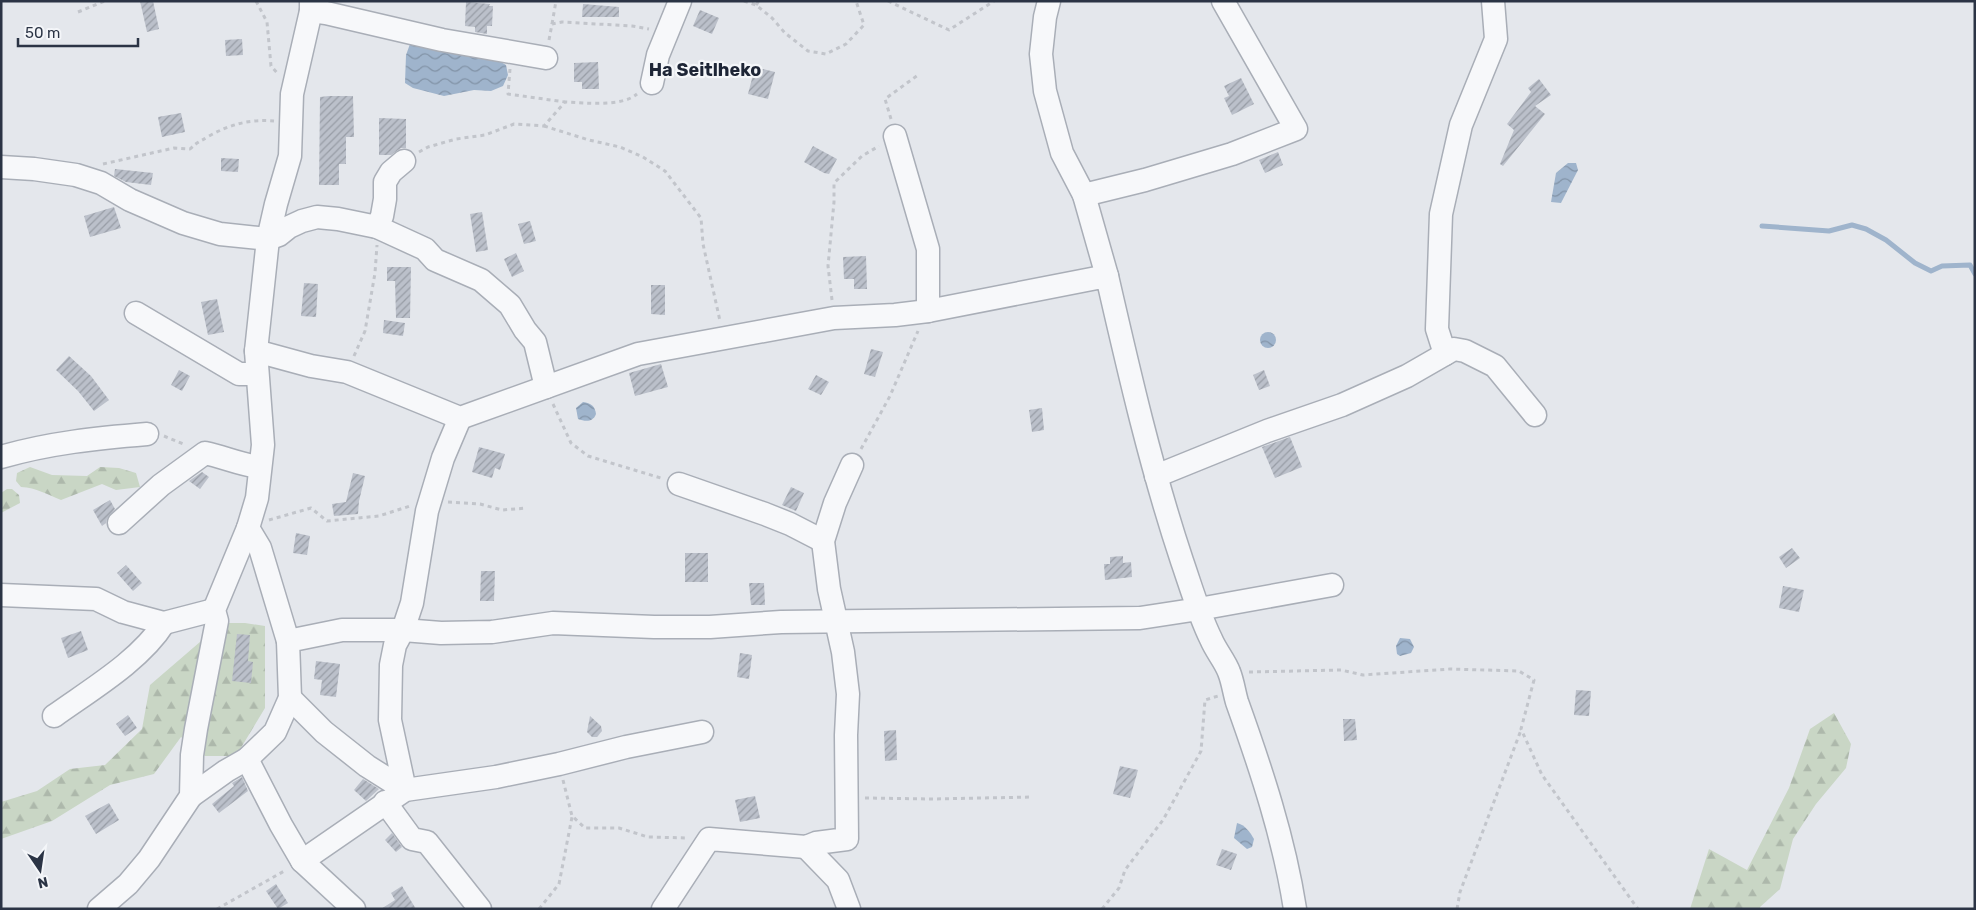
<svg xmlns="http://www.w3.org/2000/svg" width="1976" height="910" font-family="Rubik,sans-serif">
  <defs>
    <pattern id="forest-firs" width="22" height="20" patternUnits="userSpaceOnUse" patternTransform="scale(1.25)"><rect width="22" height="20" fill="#c9d6c5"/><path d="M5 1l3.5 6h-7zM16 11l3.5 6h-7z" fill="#adb8ab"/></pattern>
    <pattern id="water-waves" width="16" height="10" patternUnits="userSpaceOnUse" patternTransform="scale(1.25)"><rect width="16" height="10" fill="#9fb4cc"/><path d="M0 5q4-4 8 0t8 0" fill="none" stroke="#8293a7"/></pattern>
    <pattern id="building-hatch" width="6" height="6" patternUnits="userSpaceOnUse" patternTransform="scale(1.25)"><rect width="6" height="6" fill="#bbc0ca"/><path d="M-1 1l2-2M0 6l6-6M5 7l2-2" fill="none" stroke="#989da6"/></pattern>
  </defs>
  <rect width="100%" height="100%" fill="#e4e7ec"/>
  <g fill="url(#forest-firs)">
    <path d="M30 467 52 475 87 476 100 467 119 468 136 473 140 487 116 490 102 484 61 500C46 494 37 488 21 487L16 481 17 473Z"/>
    <polygon points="7,489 12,489 19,495 20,503 1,513 1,493"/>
    <polygon points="222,623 245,623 265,626 265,708 236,756 205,756 181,737 154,774 110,785 52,821 1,839 1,802 37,791 70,769 105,765 142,729 150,685"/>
    <polygon points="1834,713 1851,744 1846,768 1816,804 1793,839 1780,889 1760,907 1760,909 1690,909 1709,849 1747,870 1789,788 1810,729"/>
  </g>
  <g fill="url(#water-waves)">
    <polygon points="410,44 494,58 506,65 508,75 503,86 491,91 474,90 444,96 413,88 405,83 406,55"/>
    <polygon points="1568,163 1576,163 1578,170 1561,203 1551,202 1556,173"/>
    <circle cx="1268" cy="340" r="8"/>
    <path d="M583 402C591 403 595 406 596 414 593 422 586 422 578 419L576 408Z"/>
    <polygon points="1400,638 1410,639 1414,647 1411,653 1400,656 1397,654 1396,646"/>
    <path d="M1237 823C1245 825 1250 832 1254 839L1252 847 1247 849 1234 838Z"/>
  </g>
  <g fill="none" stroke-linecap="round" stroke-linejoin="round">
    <polyline stroke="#9fb4cc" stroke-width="5" points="1762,226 1829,231 1852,225 1866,229 1886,240 1915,263 1931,271 1942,266 1970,265 1975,274"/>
  </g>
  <g fill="url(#building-hatch)">
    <polygon points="140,1 153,1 159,29 147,32"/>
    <polygon points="466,2 490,4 489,6 493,6 492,26 487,26 487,34 475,32 475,27 465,26"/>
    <polygon points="583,4 619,7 619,17 582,17"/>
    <polygon points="700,10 719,18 712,34 693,26"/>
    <polygon points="242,39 243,55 226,56 225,40"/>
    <polygon points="598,62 599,89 582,89 582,82 574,82 574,63"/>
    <polygon points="755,67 775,72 768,99 748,94"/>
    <polygon points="1241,78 1254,104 1232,115 1224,98 1229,96 1224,86"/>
    <polygon points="1539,79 1551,95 1535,106 1545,114 1503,166 1500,164 1514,130 1507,124 1531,92 1528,88"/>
    <polygon points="329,96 353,96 354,137 346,137 346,164 339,164 339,185 319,185 320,97"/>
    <polygon points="181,113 185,132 162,137 158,117"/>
    <polygon points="379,118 406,119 406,148 401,148 391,155 379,155"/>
    <polygon points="813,146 837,159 829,174 824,173 804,162"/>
    <polygon points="1278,152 1283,165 1265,173 1259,160"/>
    <polygon points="221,158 239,159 238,172 221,171"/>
    <polygon points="115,169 153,173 151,185 126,182 114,176"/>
    <polygon points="114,207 121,228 90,237 84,216"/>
    <polygon points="482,212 488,250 476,252 470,214"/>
    <polygon points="530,221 536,241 524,244 518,224"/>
    <polygon points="516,253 524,271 512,277 504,259"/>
    <polygon points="866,256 867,289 854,289 854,279 844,279 843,257"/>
    <polygon points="387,267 411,267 410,318 396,318 395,281 387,281"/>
    <polygon points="304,283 318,284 316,317 301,316"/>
    <polygon points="651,285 665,285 665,315 651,314"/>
    <polygon points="217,299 224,332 208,335 201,302"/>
    <polygon points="384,320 405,323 403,336 383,333"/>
    <polygon points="871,349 883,352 875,377 864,374"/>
    <polygon points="69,356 91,376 109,400 94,411 78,391 56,370"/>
    <polygon points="661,364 668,387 635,396 629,373"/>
    <polygon points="179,370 190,376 182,391 171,385"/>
    <polygon points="1264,370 1270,386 1259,390 1253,375"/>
    <polygon points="816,375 829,382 821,395 808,389"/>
    <polygon points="1042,408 1044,430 1032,432 1029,410"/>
    <polygon points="1290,437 1302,467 1275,478 1262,447"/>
    <polygon points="479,447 505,454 500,470 495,468 492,478 472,472"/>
    <polygon points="202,472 209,477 200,489 189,481"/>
    <polygon points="353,473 365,476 359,501 358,514 334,516 332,504 346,502"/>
    <polygon points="791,487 804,493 796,511 782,505"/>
    <polygon points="110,500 115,509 107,519 106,523 102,526 93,510"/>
    <polygon points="296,533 310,536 307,555 293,553"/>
    <polygon points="1792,548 1800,558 1786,568 1779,557"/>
    <rect x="685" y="553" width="23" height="29"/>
    <polygon points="1123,556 1123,563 1131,562 1132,577 1105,580 1104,564 1110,564 1110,557"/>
    <polygon points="126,565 142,583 133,591 117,573"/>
    <polygon points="481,571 495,571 494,601 480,601"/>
    <polygon points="749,583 764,583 765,605 751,605"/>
    <polygon points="1783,586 1804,590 1799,612 1779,608"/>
    <polygon points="81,631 88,650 68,658 61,638"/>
    <polygon points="237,634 250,635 248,661 253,662 251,683 232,681"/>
    <polygon points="740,653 752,655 749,679 737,677"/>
    <polygon points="316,661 340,664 336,697 320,695 322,680 314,679"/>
    <polygon points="1576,690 1591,691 1589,716 1574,715"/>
    <polygon points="128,715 137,728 125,736 116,724"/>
    <polygon points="590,716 601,726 602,731 597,737 592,737 587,732"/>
    <polygon points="1343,719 1355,719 1357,740 1344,741"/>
    <polygon points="896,730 897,760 885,761 884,731"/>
    <polygon points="1120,766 1138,770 1130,798 1113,794"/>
    <polygon points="242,777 248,791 219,813 212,804 234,786 232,783"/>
    <polygon points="363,779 379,789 366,801 354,790"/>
    <polygon points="755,796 760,818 740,822 735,800"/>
    <polygon points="109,803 119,820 96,834 85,816"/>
    <polygon points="392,833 402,847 396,852 385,840"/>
    <polygon points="1222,849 1237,854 1231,870 1216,865"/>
    <polygon points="276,884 288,903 278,909 266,891"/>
    <polygon points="402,886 416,909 381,909 395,900 391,893"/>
  </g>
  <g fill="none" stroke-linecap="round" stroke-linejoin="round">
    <g stroke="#a9aeb7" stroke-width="25">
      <g id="minor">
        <polyline points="1049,1 1045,17 1041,54 1045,91 1062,153 1084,195 1107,276"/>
        <polyline points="311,11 326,13 442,40 546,58"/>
        <polyline points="652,83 658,55 680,1"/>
        <polyline points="895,136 928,249 928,311"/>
        <polyline points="1,167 34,169 76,175 101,183 130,200 183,223 220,234 268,239 279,235 289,227 302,221 317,217 338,219 377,227 425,249 435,260 481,280 510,305 525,330 535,342 546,387"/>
        <polyline points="1084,195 1145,180 1232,154 1296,129 1223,1"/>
        <polyline points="377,227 382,216 385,199 385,182 391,172 404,161"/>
        <polyline points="136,313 239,374 257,374"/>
        <path d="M256 351 311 366 347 372 460 418 638 354 834 318 895 315 928 311 1107 276C1129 372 1151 468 1182 561 1191 587 1199 615 1211 639 1216 651 1225 661 1229 672 1233 682 1234 692 1237 702 1261 769 1284 838 1295 909"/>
        <polyline points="1445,354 1437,329 1441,214 1461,125 1496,39 1493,1"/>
        <path d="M1 457C49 443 98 438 147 434"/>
        <polyline points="1156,476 1267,431 1342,405 1407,376 1454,349 1465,351 1495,366 1535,415"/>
        <polyline points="679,484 765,514 790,524 823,541"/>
        <path d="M119 523 161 485 205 453C224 457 241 465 260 467"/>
        <polyline points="1,595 96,599 123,612 164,623 214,610"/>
        <polyline points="288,641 260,548 248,528 257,498 263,445 256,351 268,239 276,204 290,156 292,94 311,11 311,1"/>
        <polyline points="290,698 324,732 367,766 405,790 390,720 391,665 395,645 403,630 412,603 427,511 443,458 460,418"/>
        <path d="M54 716C90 690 140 661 164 623"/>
        <polyline points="247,759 281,825 302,861 354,909"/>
        <polyline points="191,796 226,771 247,759 275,732 290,698 288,641 342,630 403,630 441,633 492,632 553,623 654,627 710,627 781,622 1140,618 1199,609 1332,585"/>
        <polyline points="385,802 412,839 427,842 480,909"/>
        <polyline points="806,847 838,880 849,909"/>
        <polyline points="302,861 405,790 496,777 559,764 626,747 702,732"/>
        <polyline points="99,909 128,884 149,859 191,796 192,755 196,729 217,621 214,610 248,528"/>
        <polyline points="663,909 709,839 806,847 816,843 847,839 846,735 848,694 843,652 829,589 823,541 835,503 852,465"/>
      </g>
    </g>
    <g stroke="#c2c5cb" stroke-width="3" stroke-dasharray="4 4" stroke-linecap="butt">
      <polyline points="256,1 267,22 271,66 278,74"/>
      <polyline points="744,1 756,5 772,18 785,33 808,51 826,54 846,44 864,25 856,1"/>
      <polyline points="888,1 949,30 994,1"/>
      <polyline points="756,5 759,1"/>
      <polyline points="78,12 105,1"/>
      <polyline points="552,24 556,1"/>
      <polyline points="549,40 552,24 562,22 632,26 649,29"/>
      <polyline points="510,69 508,94 565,102"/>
      <polyline points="891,119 885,99 918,75"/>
      <polyline points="544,126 589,140 620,147 643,157 665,171 701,218 703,244 720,321"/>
      <path d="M419 152 428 147 456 139 485 135 514 124 544 126 565 102C585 103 622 107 637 94"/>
      <path d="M103 164 174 148 190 149C198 141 200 142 209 136 231 124 250 119 274 121"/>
      <polyline points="832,300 828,266 834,202 834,183 862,156 879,146"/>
      <polyline points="354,356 365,331 375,273 377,245"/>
      <polyline points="553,404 571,443 588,456 664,479"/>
      <polyline points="164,436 186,445"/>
      <polyline points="861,449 890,396 918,331"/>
      <polyline points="448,502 480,504 502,510 527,508"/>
      <polyline points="269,520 311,508 327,521 379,516 410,506"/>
      <polyline points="1249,672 1341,670 1363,675 1450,669 1519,671 1534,680 1521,729 1542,775 1638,909"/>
      <polyline points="563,780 572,816 585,828 619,828 648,837 688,838"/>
      <polyline points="865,798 933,799 1032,797"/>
      <polyline points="217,909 286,870"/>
      <polyline points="539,909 559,884 572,817"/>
      <polyline points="1102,909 1119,888 1125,870 1163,820 1201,751 1205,700 1218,696"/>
      <polyline points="1457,909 1460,892 1521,730"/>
    </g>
    <use href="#minor" stroke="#f7f8fa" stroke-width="22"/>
  </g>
  <g text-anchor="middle" stroke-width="4.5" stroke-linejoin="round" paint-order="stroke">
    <g font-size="18" font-weight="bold" fill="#1d2536" stroke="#f4f6f9">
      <text x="705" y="76">Ha Seitlheko</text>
    </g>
  </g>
  <rect width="1976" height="910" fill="none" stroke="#2b3445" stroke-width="5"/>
  <g transform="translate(40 870) rotate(167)" stroke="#f4f6f9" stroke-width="4" paint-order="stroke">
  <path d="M0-4L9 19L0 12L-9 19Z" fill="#2b3445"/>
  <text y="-8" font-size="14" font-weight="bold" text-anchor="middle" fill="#2b3445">N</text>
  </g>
  <path d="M18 38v8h120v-8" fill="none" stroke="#2b3445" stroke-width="2.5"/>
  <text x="25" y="38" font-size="15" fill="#2b3445" stroke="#f4f6f9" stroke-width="4" paint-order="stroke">50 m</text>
</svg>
